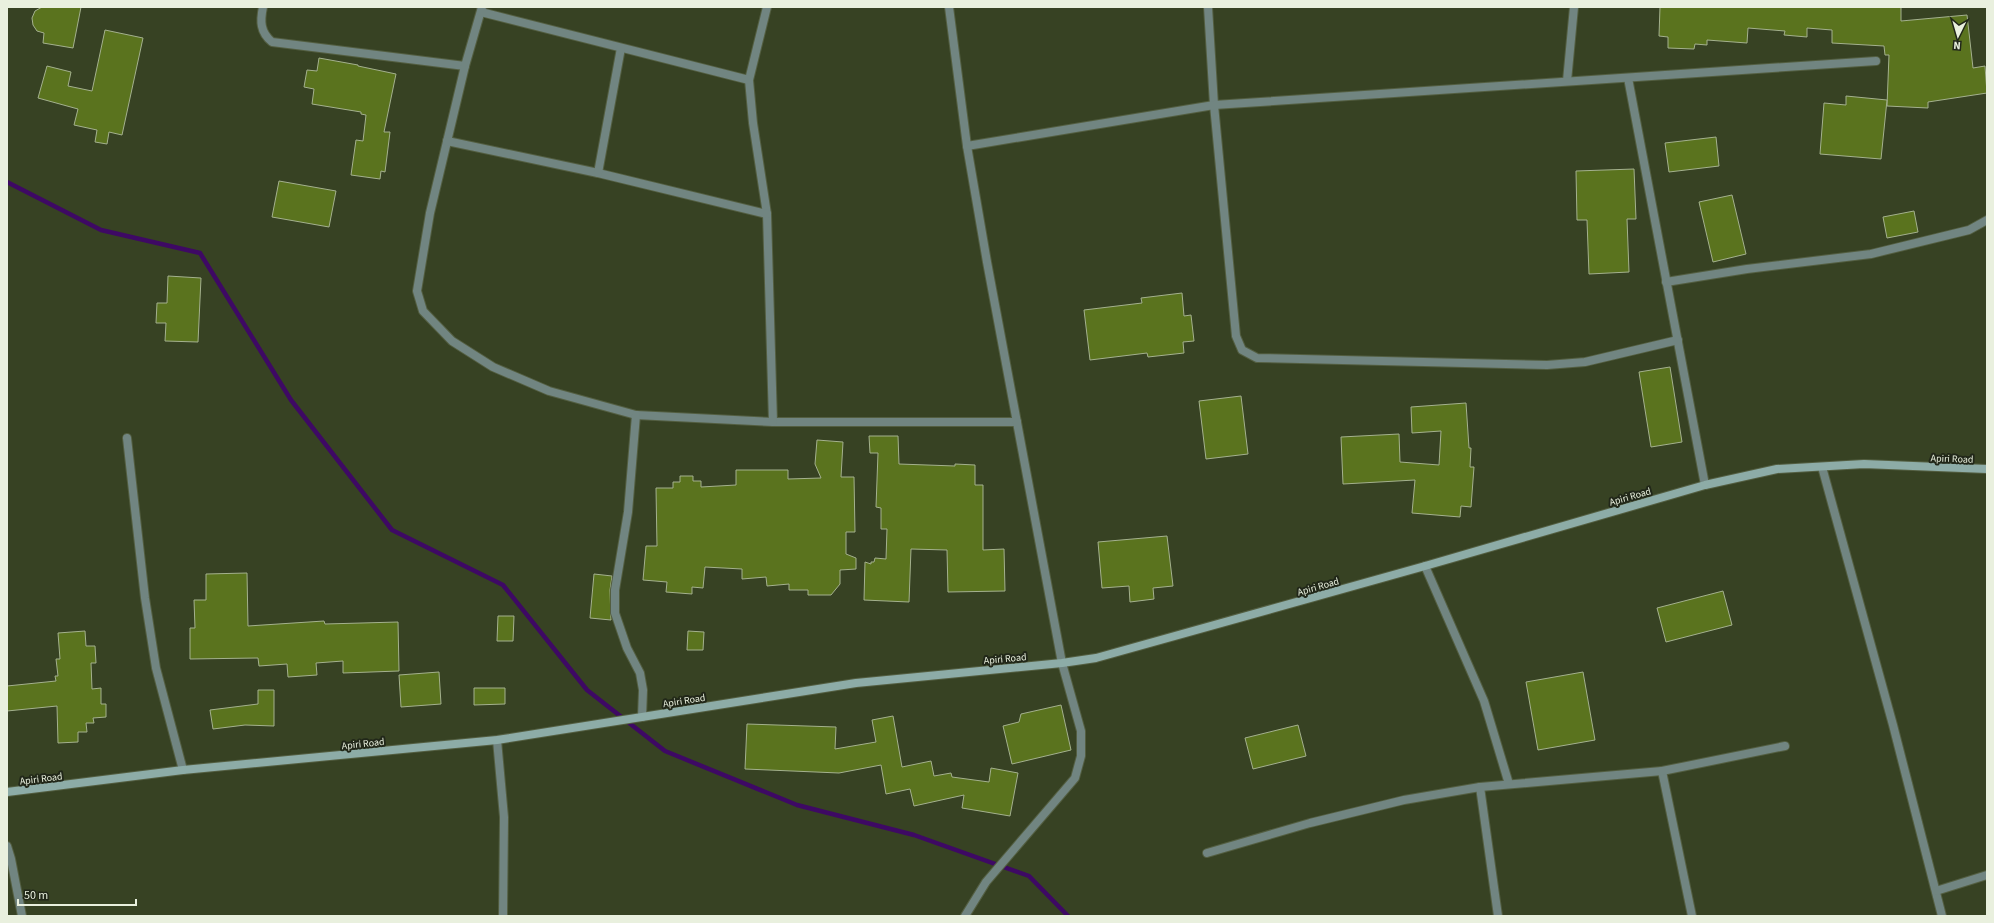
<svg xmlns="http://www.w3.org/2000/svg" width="1994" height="923" font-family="'Source Sans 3',sans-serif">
  <rect width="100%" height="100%" fill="#374223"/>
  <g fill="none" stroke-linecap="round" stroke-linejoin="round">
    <polyline stroke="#3e0964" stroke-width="4.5" points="7,182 101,230 200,253 291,400 392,530 503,585 587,690 665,751 797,805 914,835 1029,876 1068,916"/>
  </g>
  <g fill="#5a731e" stroke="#a4b18e">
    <polygon points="42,7 81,7 73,48 43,43 44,33 37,31 33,25 32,18 35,11"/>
    <polygon points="1660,7 1901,7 1901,21 1967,15 1973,68 1985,66 1987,93 1928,102 1928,108 1887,106 1889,55 1885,55 1884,46 1832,43 1832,30 1807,28 1807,37 1784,35 1785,31 1748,28 1747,43 1707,40 1707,45 1695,44 1694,49 1668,48 1668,37 1659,36"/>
    <polygon points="105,30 143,38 122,135 109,132 107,144 95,142 97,130 74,125 78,109 38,98 47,66 71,72 68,86 92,91"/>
    <polygon points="319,58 358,65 358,66 396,74 384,132 390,132 385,172 381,171 380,179 351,175 356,140 363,141 366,115 361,114 361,112 312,104 314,89 304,87 307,70 317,71"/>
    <polygon points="1846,96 1887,100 1881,159 1820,154 1824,103 1846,105"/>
    <polygon points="1716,137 1719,166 1669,172 1665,143"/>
    <polygon points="1634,169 1636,219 1627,219 1629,272 1589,274 1587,220 1577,220 1576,171"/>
    <polygon points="279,181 336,191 329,227 272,217"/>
    <polygon points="1732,195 1746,254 1713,262 1699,202"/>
    <polygon points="1914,211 1918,232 1887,238 1883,217"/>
    <polygon points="168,276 201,278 198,342 165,341 166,323 156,323 157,303 167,303"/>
    <polygon points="1182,293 1184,316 1191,315 1194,341 1183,342 1184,353 1148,357 1147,353 1090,360 1084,310 1142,303 1141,298"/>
    <polygon points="1670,367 1682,442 1651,447 1639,372"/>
    <polygon points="1241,396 1248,454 1206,459 1199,401"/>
    <polygon points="1466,403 1469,448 1471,448 1470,467 1474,467 1471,507 1461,506 1460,517 1412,513 1415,480 1343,484 1341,437 1399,434 1400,462 1439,465 1441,431 1412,433 1411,407"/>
    <polygon points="869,436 898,436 899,464 955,466 955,464 975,465 975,485 983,485 983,550 1004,549 1005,591 948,592 947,550 911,549 909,602 864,600 865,562 871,564 871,562 874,562 875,558 886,559 887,529 881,529 881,508 876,507 878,453 870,453"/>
    <polygon points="817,440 843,442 841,477 854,477 855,532 846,532 846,554 856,558 856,569 840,570 840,584 831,595 808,595 808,590 789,590 789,584 767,586 766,577 742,579 742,569 705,567 703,588 692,587 692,594 666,592 667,582 643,580 646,546 657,546 656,488 673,488 673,482 680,482 680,476 693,476 693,481 701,481 701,487 736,485 736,470 788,470 788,479 821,478 815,464"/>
    <polygon points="1167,536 1173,586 1153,588 1154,599 1130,602 1129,586 1102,588 1098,542"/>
    <polygon points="247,573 248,626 324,621 325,624 398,622 399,671 343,673 343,661 316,663 317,675 288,677 287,664 259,666 258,658 190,659 190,628 195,628 194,600 206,600 206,574"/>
    <polygon points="594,574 612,576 610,590 611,620 590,618"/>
    <polygon points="1723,591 1732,625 1666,642 1657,608"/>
    <polygon points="498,616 514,616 513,641 497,641"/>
    <polygon points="85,631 86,646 95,646 96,663 91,663 92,689 101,688 101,704 106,704 106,717 93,718 94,723 86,723 87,732 78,732 78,742 58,743 57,706 7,711 7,686 56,681 55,676 58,676 56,659 60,659 58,633"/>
    <polygon points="688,631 704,632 703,650 687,650"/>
    <polygon points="439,672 441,704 401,707 399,675"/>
    <polygon points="1583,672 1595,740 1538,750 1526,682"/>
    <polygon points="474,688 505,688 505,704 474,705"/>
    <polygon points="258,690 274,690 274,726 245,725 213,729 210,710 258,704"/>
    <polygon points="1061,705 1071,750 1012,764 1003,726 1019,722 1021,714"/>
    <polygon points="893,716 902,767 931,761 934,776 951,773 952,777 989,782 991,768 1018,773 1010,816 962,808 964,795 914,806 910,789 886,794 881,765 839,773 745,769 747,724 836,727 835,749 876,742 872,720"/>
    <polygon points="1298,725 1306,756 1253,769 1245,738"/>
  </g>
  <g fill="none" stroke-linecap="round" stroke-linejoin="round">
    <g stroke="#535e41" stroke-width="10">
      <g id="street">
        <path d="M263 7C260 21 260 32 272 42L465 66"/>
        <polyline points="482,7 465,66 430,213 417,291 423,311 452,341 493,367 549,391 636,415 773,422 1017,422"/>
        <polyline points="767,7 749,80 753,123 767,214 773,422"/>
        <polyline points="949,7 967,146 987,262 1062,663 1081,731 1081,756 1075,778 986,882 965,916"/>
        <polyline points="1208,7 1214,105 1236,336 1242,350 1257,358 1547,365 1585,362 1678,340"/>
        <polyline points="481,12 749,80"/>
        <polyline points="1628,78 1705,485"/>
        <polyline points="1567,81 1574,7"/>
        <polyline points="447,141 598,173 767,214"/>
        <polyline points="967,146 1214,105 1876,61"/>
        <polyline points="598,173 621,48"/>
        <polyline points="1666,282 1747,269 1871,254 1969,230 1987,220"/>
        <polyline points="636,415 628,512 615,590 615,613 627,648 640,673 643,690 642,717"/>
        <polyline points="127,438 145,598 156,668 183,770"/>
        <polyline points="1822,467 1893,725 1942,916"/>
        <polyline points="1425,566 1484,701 1509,784"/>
        <polyline points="497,740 504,817 503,916"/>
        <polyline points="1662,771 1692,916"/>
        <polyline points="1480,787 1498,916"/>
        <polyline points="7,846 11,859 22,916"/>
        <polyline points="1207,853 1310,823 1404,800 1480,787 1662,771 1785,746"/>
        <polyline points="1936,891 1987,875"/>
      </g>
    </g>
    <g stroke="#535e41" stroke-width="10">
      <polyline id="secondary" points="7,792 183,770 497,740 856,683 1062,663 1096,658 1425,566 1705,485 1777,469 1864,464 1987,469"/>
    </g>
    <use href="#street" stroke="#718581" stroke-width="8"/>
    <use href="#secondary" stroke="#8daca7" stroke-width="8"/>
  </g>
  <g text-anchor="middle" stroke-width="4" stroke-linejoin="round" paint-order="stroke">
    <g font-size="10" fill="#e9f0de" stroke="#212719">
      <text transform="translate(1952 458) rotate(2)" y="4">Apiri Road</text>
      <text transform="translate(1630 496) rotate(-16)" y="4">Apiri Road</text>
      <text transform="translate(1318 586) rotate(-16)" y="4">Apiri Road</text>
      <text transform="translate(1005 658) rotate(-5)" y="4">Apiri Road</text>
      <text transform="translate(684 700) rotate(-9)" y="4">Apiri Road</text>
      <text transform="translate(363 743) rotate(-6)" y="4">Apiri Road</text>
      <text transform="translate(41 778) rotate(-7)" y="4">Apiri Road</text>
    </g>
  </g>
  <rect width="1994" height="923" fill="none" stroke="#e9f0de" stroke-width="16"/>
  <g transform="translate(1958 36) rotate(185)" stroke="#212719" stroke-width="3" paint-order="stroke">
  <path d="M0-3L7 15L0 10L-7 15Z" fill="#e9f0de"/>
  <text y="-6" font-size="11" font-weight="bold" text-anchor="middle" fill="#e9f0de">N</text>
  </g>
  <path d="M18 899v6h118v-6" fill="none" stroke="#e9f0de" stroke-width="2"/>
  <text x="24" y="899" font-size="12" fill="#e9f0de" stroke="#212719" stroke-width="3" paint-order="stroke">50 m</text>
</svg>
